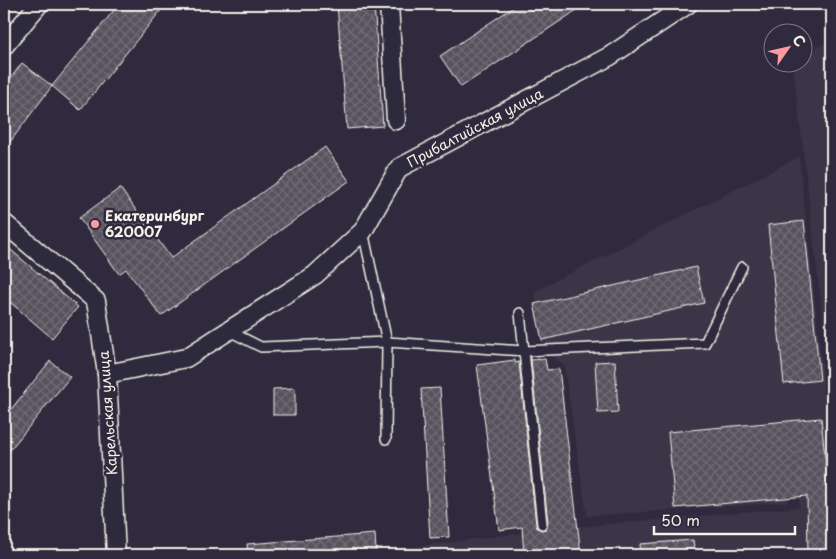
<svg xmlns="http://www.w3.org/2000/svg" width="836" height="559" font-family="'Playpen Sans',sans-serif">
  <defs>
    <pattern id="building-cross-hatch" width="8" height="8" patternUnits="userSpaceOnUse" patternTransform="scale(1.25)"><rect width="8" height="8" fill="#56525f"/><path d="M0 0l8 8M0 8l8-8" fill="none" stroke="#6f6b76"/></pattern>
  </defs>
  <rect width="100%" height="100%" fill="#2f2a3d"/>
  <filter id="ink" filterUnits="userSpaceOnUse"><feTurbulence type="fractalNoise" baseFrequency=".02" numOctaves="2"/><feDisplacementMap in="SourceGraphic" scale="10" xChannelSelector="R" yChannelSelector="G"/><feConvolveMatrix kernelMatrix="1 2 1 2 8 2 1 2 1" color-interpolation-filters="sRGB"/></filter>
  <g filter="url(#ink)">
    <g fill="#3b3647">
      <polygon points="832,37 832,397 793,64 804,62 804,57"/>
      <polygon points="799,157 832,457 787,462 787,502 587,516 564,365 543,351 535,291"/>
      <polygon points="832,463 832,555 381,555 381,551 552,529 800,507 793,468"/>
    </g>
    <g fill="url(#building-cross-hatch)" stroke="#f4f1e8">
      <polygon points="119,4 166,4 80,110 52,86"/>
      <polygon points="337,4 374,4 383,126 347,129"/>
      <polygon points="518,4 586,4 461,87 440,56"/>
      <polygon points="22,63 52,86 4,150 4,87"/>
      <polygon points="325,147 349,181 161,316 126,269 119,274 79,218 120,188 171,258"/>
      <polygon points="804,221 820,380 784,384 768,225"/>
      <polygon points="4,244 78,307 52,338 4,297"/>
      <polygon points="696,267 704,303 542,340 534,304"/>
      <polygon points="545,359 547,370 559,369 581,555 524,555 522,527 499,530 477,365 515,360 515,363 519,362 536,525 537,528 542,530 546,529 548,523 531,360"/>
      <polygon points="50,361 70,377 4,457 4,418"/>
      <polygon points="615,361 618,412 598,413 595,362"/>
      <polygon points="295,388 295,415 273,415 273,389"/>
      <polygon points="440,388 449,537 430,538 421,389"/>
      <polygon points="821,418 827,477 832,477 832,555 808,555 807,496 675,508 668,432"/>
      <polygon points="375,534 376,551 323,555 248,555 247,544"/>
      <polygon points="693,540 695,555 641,555 640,544"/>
    </g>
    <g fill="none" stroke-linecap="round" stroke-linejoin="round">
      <g stroke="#f4f1e8" stroke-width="12">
        <g id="service">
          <polyline points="363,231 387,342 386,439"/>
          <polyline points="520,313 542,524"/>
          <polyline points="229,331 261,347 387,342 524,351 705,343 742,267"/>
        </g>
      </g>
      <g stroke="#f4f1e8" stroke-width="21">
        <g id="minor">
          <polyline points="389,4 396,120"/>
          <polyline points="4,46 39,4"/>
          <polyline points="4,223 96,301 107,374 116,555"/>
          <polyline points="107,374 186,358 315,275 363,231 399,168 610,56 688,4"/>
        </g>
      </g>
      <use href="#service" stroke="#2f2a3d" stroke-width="9"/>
      <use href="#minor" stroke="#2f2a3d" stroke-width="18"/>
    </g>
  </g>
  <circle fill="#ff9aa2" stroke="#2f2a3d" stroke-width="2" cx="95" cy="224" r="5"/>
  <g text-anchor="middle" stroke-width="5" stroke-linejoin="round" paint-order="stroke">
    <g font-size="14" fill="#f4f1e8" stroke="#2f2a3d">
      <text transform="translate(475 128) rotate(-28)" y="5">Прибалтийская улица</text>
      <text transform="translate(108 413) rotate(-94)" y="5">Карельская улица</text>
    </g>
    <g font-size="14" font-weight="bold" fill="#f4f1e8" stroke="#2f2a3d" text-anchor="start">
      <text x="105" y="221">Екатеринбург<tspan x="105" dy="16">620007</tspan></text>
    </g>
  </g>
  <rect width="836" height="559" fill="none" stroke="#2f2a3d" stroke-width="20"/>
  <rect x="10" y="10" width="816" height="539" fill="none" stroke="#f4f1e8" stroke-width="2" filter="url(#ink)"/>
  <g transform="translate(788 48) rotate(56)"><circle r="24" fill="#2f2a3d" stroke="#7e7a81"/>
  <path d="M0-4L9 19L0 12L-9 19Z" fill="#ff9aa2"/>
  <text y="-8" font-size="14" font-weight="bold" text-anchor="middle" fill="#f4f1e8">С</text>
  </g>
  <path d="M654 526v8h141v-8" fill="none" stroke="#f4f1e8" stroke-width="2.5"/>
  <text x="661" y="526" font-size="15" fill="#f4f1e8" stroke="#2f2a3d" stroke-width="4" paint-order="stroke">50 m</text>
</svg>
